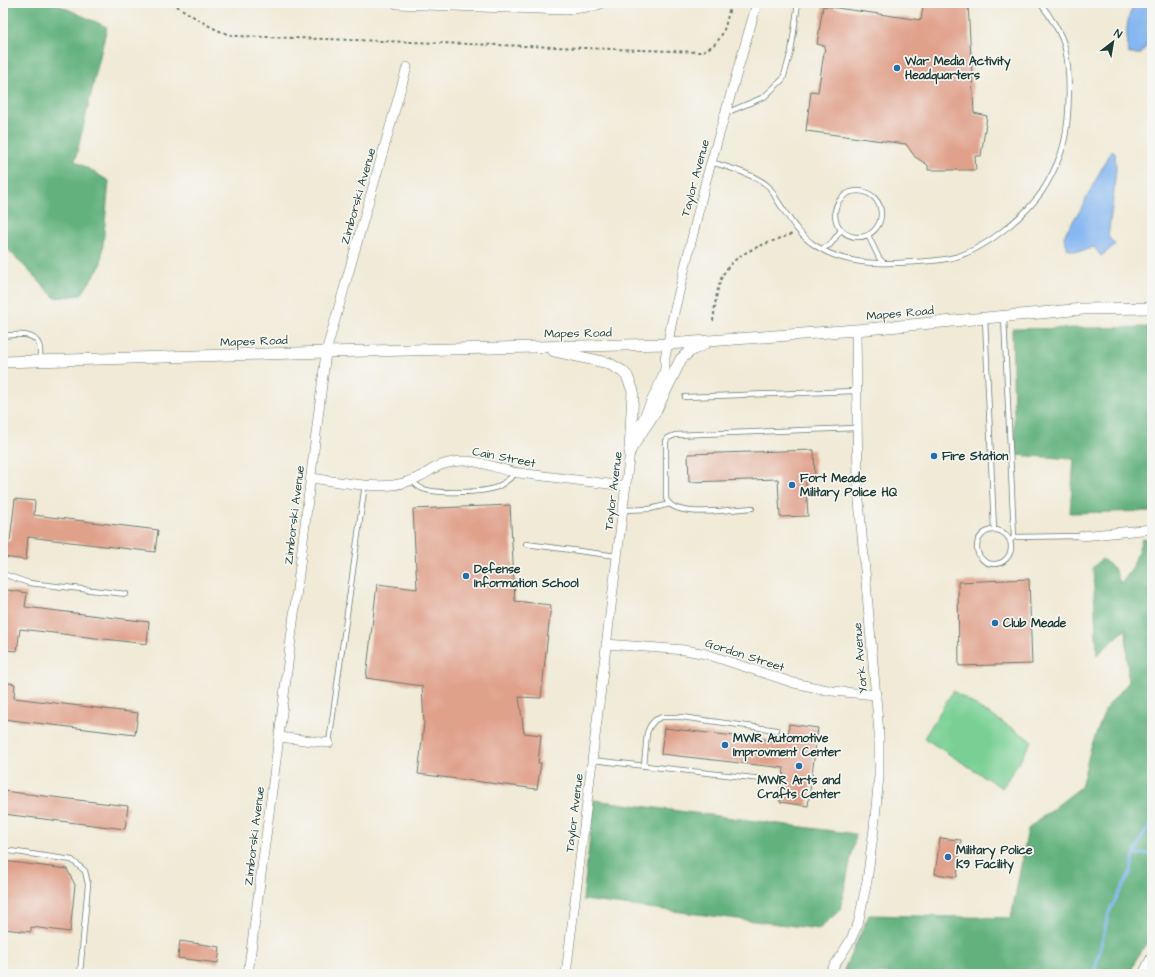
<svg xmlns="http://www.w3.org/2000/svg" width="1155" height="977" font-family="'Architects Daughter',sans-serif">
  <rect width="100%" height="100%" fill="#f6f6f2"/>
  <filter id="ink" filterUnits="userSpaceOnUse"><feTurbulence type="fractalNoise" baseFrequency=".025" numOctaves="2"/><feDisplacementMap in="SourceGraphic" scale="8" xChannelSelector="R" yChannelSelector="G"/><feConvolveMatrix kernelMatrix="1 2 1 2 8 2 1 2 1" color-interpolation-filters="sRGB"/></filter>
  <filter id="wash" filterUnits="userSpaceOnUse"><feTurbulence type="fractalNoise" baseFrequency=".012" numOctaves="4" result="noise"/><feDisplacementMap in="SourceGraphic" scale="16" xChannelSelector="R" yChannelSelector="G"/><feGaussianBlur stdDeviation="0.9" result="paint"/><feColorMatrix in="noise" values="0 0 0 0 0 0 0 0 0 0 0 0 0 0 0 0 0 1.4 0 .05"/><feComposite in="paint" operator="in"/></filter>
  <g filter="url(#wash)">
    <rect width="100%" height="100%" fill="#f0ead6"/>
    <polygon fill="#7ad094" stroke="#4c8664" points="953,691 1032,741 1002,788 924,738"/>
    <g fill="#63b27e" stroke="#417859">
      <polygon points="3,3 54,3 107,27 75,161 109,181 101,265 81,295 55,298 3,244"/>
      <polygon points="1152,327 1152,511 1070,513 1074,459 1015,455 1012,329"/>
      <polygon points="1152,538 1152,935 1135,961 1130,974 842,974 869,915 1011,918 1028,829 1041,818 1081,787 1091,747 1106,708 1128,683 1126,629 1097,655 1093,567 1102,559 1114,568 1121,584 1132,569 1142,539"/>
      <polygon points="594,800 856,834 840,910 819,929 583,900"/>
    </g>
    <g fill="#85b7f1" stroke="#527a92">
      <path d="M1135 3H1152C1152 25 1155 35 1141 54H1129C1126 34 1125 20 1135 3Z"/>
      <path d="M1111 150 1115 152 1116 169 1113 200 1108 236 1115 245 1101 256 1094 247C1084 250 1079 253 1068 249L1064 237 1067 230 1081 209Z"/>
    </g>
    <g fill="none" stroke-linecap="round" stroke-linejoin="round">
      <g stroke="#85b7f1" stroke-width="3">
        <polyline points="1134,855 1152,853"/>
        <polyline points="1094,974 1109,912 1131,871 1134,855 1142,837 1152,822"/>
      </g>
    </g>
    <g id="blocks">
      <g fill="#e0a18b">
        <polygon points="968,4 974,113 987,116 981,156 975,156 976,170 928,170 928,165 915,157 906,144 806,131 811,91 818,92 825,46 817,44 823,6 921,20 923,6"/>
        <polygon points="814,450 815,482 806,482 808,516 780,517 778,479 689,482 688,454"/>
        <polygon points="15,499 35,501 34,515 158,530 155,552 28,537 26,560 3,557 3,540 10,541"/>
        <polygon points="510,505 515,601 551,605 541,698 519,697 524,733 541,735 538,763 541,763 537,789 418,774 424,724 422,686 366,678 377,584 417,589 413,509"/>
        <polygon points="1029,579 1032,664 959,666 958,582"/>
        <polygon points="7,590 27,593 25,607 149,622 147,644 20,629 17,651 3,650 3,621"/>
        <polygon points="3,682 15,684 14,698 138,713 135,735 3,719"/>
        <polygon points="789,724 818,728 808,806 780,802 784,768 661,754 664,728 788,742"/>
        <polygon points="3,791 128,806 125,829 3,814"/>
        <polygon points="940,838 961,840 957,877 935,874"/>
        <polygon points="3,861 67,869 75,885 70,932 31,927 31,932 3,929"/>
        <polygon points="180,941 220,947 218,963 178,958"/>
      </g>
    </g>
  </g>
  <g filter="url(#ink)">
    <use href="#blocks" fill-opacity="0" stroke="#687a6d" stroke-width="1"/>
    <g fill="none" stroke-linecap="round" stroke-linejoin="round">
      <g stroke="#687a6d" stroke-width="6">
        <g id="service">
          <polyline points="726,113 764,97 783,79 791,52 798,3"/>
          <path d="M711 162C727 167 757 175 769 187 772 191 775 196 777 200 788 216 797 233 813 244 837 261 865 264 894 263 913 262 933 262 951 258 981 252 1023 218 1041 193 1049 181 1056 167 1061 153 1070 127 1071 75 1065 48 1062 34 1049 14 1040 3"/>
          <circle cx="858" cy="214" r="23"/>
          <polyline points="868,235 879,258 884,263"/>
          <polyline points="821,249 830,245 841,230"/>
          <polyline points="1004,317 1014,537"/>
          <polyline points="985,318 994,530"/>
          <path d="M3 336C14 335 34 331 39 345 41 349 40 356 40 361"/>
          <polyline points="685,397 856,391"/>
          <path d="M411 480C415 484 418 487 423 489 437 494 483 493 497 487 504 484 511 477 517 473"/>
          <path d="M752 508C735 509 672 520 666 498V441L668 438 675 435 857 428"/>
          <polyline points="623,510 650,509 670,504"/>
          <circle cx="994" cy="547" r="17"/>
          <polyline points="1012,539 1014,537 1082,536"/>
          <polyline points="526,544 617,556"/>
          <polyline points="3,574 29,583 126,594"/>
          <polyline points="329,743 365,484"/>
          <polyline points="592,760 771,780"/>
          <polyline points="644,766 647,733 650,726 655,720 662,717 681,717 777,730"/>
          <polyline points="3,850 72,860 85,871 88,884 80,974"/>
        </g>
      </g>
      <g stroke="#687a6d" stroke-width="10">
        <g id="minor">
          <path d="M311 478C334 481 370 488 393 485 402 484 411 481 419 477 427 473 433 468 441 465 473 454 489 468 519 473L625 486"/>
          <polyline points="1082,536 1152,529"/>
          <polyline points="606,644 685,650 706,654 794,683 832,691 876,695"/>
          <polyline points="279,737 329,743"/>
          <polyline points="248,974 279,737 326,352 407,67"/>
          <polyline points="566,974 630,451 637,432 662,378 665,369 665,358 672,321 706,180 757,3"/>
          <polyline points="829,974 850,941 858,924 867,881 874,828 879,776 879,733 858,489 856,330"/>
          <polyline points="1143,974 1152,956"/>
        </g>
      </g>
      <g stroke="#687a6d" stroke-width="12">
        <g id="tertiary">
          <polyline points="397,3 566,9 594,5 600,3"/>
          <polyline points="554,351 608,363 622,371 627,376 633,391 630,451"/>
          <polyline points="3,362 326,352 668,344 856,330 1083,309 1152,308"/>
          <polyline points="630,450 656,410 681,359 690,351 704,344"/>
        </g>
      </g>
      <g stroke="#687a6d" stroke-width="2" stroke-dasharray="3 3" stroke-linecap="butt">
        <path d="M172 3C190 14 217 34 237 36L700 52C725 44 725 25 731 3"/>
        <path d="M713 321C715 307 716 292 721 279 732 251 767 244 792 234"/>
      </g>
      <use href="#service" stroke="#fff" stroke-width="4.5"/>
      <use href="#minor" stroke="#fff" stroke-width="9"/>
      <use href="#tertiary" stroke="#fff" stroke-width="11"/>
    </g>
  </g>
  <g fill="#1f6fb2" stroke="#f6f6f2" stroke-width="1.5">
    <circle cx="897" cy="68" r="4"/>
    <circle cx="934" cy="456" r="4"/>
    <circle cx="792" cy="485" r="4"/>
    <circle cx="466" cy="576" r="4"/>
    <circle cx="995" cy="623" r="4"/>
    <circle cx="725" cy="745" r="4"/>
    <circle cx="799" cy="766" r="4"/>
    <circle cx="948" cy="857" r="4"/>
  </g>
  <g text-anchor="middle" stroke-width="3.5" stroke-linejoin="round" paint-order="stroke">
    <g font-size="12" font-weight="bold" fill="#1f3d34" stroke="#f6f6f2" text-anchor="start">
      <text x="905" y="65">War Media Activity<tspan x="905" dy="14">Headquarters</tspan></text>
      <text x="942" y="460">Fire Station</text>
      <text x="800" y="482">Fort Meade<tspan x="800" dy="14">Military Police HQ</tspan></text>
      <text x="474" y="573">Defense<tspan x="474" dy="14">Information School</tspan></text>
      <text x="1003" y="627">Club Meade</text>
      <text x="733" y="742">MWR Automotive<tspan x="733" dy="14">Improvment Center</tspan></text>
      <text x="799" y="784" text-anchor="middle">MWR Arts and<tspan x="799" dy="14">Crafts Center</tspan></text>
      <text x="956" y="854">Military Police<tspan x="956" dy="14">K9 Facility</tspan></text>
    </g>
    <g font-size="12" fill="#1f3d34" stroke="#f6f6f2">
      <text transform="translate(695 178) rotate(-75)" y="4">Taylor Avenue</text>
      <text transform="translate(358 196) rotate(-74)" y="4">Zimborski Avenue</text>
      <text transform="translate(900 313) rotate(-5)" y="4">Mapes Road</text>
      <text transform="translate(578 333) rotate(-1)" y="4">Mapes Road</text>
      <text transform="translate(254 341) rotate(-2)" y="4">Mapes Road</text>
      <text transform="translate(504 457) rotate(11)" y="4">Cain Street</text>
      <text transform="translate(613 491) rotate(-83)" y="4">Taylor Avenue</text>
      <text transform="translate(294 515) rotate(-83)" y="4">Zimborski Avenue</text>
      <text transform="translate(745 655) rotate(18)" y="4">Gordon Street</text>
      <text transform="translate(860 658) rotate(-95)" y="4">York Avenue</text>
      <text transform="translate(574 813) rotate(-83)" y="4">Taylor Avenue</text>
      <text transform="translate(254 836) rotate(-83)" y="4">Zimborski Avenue</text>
    </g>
  </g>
  <rect width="1155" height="977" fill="none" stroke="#f6f6f2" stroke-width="16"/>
  <g transform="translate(1113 42) rotate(31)" stroke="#f6f6f2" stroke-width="3" paint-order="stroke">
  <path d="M0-3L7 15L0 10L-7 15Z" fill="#1f3d34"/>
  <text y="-6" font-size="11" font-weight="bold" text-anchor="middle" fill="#1f3d34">N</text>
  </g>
</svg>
